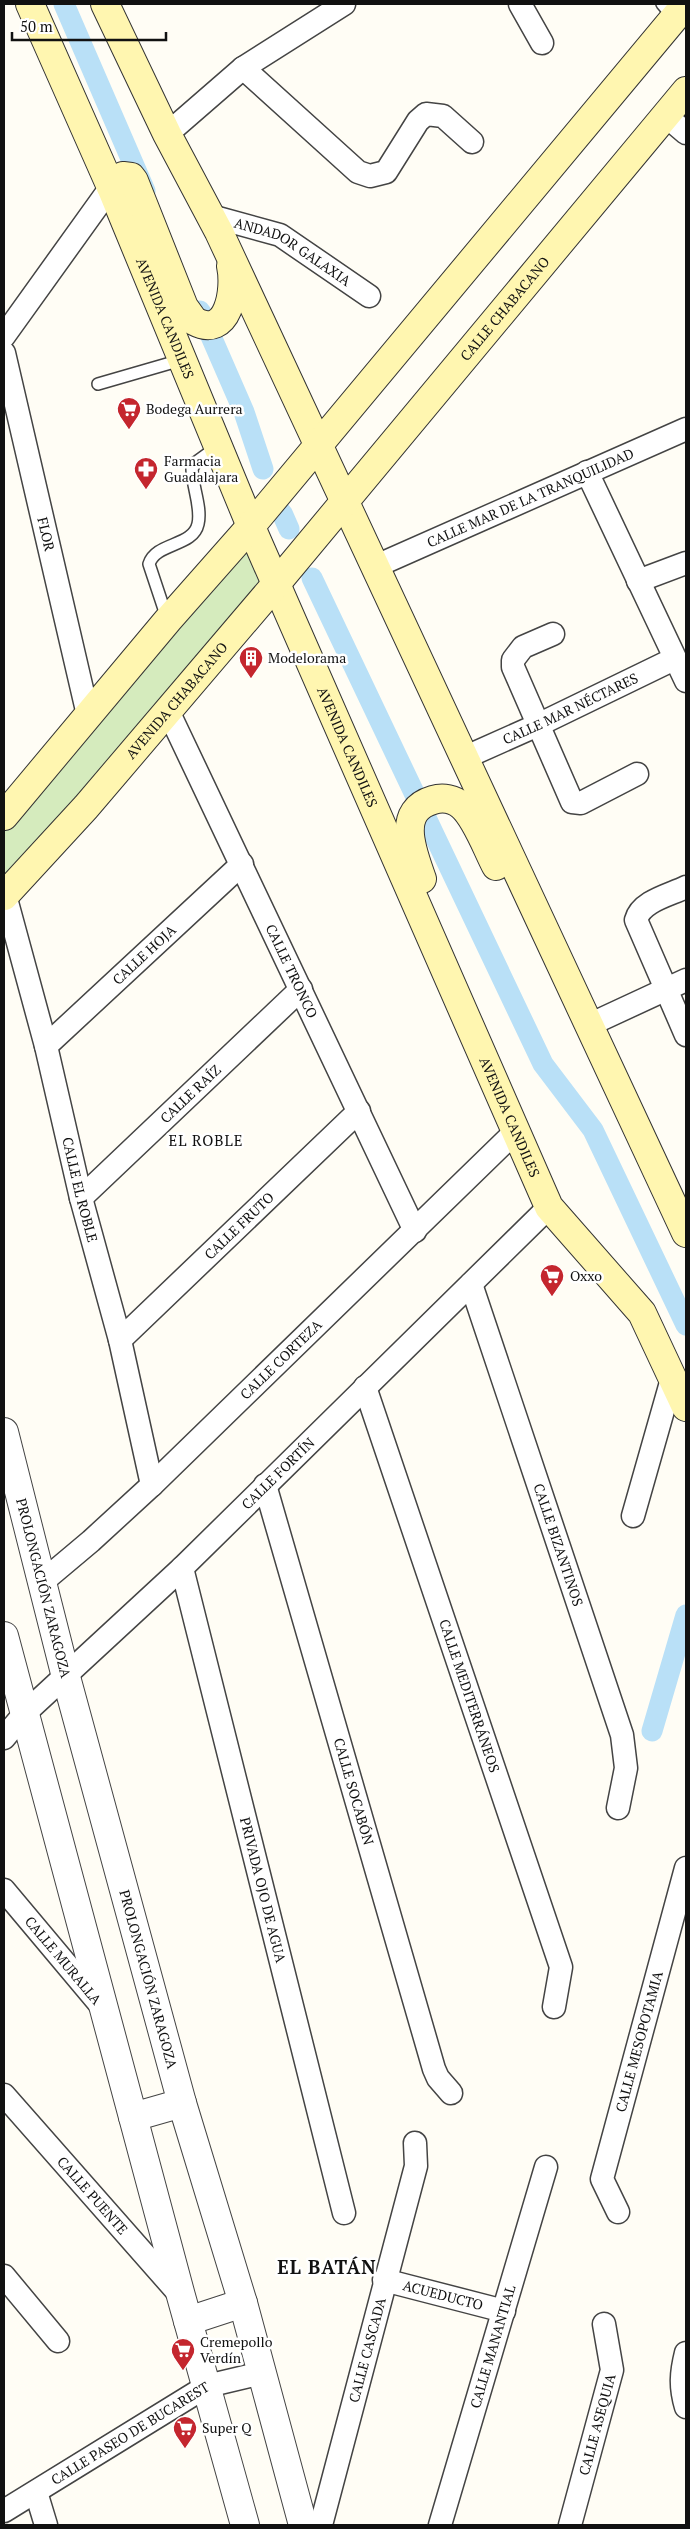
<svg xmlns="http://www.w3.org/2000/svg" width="690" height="2529" font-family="'PT Serif',serif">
  <rect width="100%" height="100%" fill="#fffdf5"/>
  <polygon fill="#d5ebbd" points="245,539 265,581 4,892 4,823"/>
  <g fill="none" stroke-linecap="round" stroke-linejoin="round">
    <g stroke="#b9e0f7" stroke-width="21">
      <polyline points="64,4 145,191"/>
      <polyline points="200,311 244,412 263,469"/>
      <polyline points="282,513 289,529"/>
      <polyline points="312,578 543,1064 593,1130 686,1325"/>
      <polyline points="652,1731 686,1615"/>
    </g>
    <g stroke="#444" stroke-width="14">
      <g id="service">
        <polyline points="662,4 674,18"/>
        <polyline points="98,384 181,360"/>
        <path d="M167 618 149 564C156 542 193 547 198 524 202 507 192 486 192 469L195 463 217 447"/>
      </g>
    </g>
    <g stroke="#444" stroke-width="25">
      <g id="minor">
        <polyline points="520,4 542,43"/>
        <polyline points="243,68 358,172 370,176 386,172 418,121 426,114 443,116 472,142"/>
        <polyline points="666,116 686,133"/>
        <polyline points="167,134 243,68 344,4"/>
        <path id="s1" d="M211 216 280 235 369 296"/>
        <polyline points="4,336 111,187"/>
        <path id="s2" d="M4 353 88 715"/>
        <polyline points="587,472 686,681"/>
        <path id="s3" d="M374 567 686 429"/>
        <polyline points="638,581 686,563"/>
        <polyline points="553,634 523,647 513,660 513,667 572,802 581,803 637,774"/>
        <path id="s4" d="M168 711 415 1231"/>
        <path id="s5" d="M466 757 540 724 674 659"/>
        <path d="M686 887C670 895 641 901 636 920L686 1035"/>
        <path id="s6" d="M5 895 46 1046 81 1198 120 1340 152 1485"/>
        <polyline points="589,1025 686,980"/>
        <path id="s7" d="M46 1046 242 864"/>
        <path id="s8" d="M81 1198 301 989"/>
        <path id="s9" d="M471 1284 622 1735 626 1768 618 1808"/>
        <path id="s10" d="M120 1340 359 1111"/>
        <path id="s11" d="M365 1387 561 1967 554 2007"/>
        <path id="s12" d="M265 1485 434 2069 438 2078 451 2093"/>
        <polyline points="633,1516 672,1379"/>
        <path id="s13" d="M182 1568 344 2213"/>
        <path id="s14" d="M41 1583 91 1541 152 1485 515 1132"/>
        <path id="s15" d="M4 1738 24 1714 182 1568 549 1207"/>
        <path id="s16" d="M4 1890 103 2008"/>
        <path id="s17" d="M4 2095 181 2296"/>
        <path id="s18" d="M618 2212 602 2179 686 1868"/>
        <polyline points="4,2276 58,2341"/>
        <path id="s19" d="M384 2280 504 2311"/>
        <path d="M686 2353C681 2373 680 2387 686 2407"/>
        <polyline points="36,2492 46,2525"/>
        <path id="s20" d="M4 2511 207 2386 262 2373"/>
        <path id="s21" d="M321 2525 416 2166 415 2143"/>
        <path id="s22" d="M440 2525 546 2167"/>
        <path id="s23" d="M570 2525 612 2370 604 2324"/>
      </g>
    </g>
    <g stroke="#444" stroke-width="30">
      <g id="tertiary">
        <path id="s24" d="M4 1432 66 1677 182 2103 243 2303 303 2525"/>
        <polyline points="4,1636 181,2296 245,2525"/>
        <polyline points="133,2117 182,2103"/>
        <polyline points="188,2321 243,2303"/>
      </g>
    </g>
    <g stroke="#333" stroke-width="30">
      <g id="secondary">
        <path id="s25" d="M30 4 111 187 255 536 549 1207 642 1313 686 1407"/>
        <polyline points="105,4 167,134 219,232 686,1233"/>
        <path d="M111 187 123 176 131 177 134 181 184 307 194 321C229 340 236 289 231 266"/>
        <polyline points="4,816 168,620 251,526 686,4"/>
        <path d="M422 879C413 853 395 811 433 800 443 797 454 799 462 806 476 818 487 849 496 866"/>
        <path id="s26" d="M4 896 86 807 276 584 686 91"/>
      </g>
    </g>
    <use href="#service" stroke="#fff" stroke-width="11"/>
    <use href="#minor" stroke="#fff" stroke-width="22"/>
    <use href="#tertiary" stroke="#fff" stroke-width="28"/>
    <use href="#secondary" stroke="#fff6b0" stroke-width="28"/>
  </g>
  <defs>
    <g id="supermarket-pin" transform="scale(1.25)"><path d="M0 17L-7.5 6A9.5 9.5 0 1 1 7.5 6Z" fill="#c4262e" stroke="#fff"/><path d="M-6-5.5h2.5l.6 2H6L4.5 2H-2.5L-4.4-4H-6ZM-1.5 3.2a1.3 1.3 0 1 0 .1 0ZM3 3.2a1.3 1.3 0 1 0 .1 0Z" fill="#fff"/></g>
    <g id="pharmacy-pin" transform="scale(1.25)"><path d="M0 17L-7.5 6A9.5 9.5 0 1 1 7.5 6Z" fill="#c4262e" stroke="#fff"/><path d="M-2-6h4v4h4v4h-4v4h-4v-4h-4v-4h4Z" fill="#fff"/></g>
    <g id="building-pin" transform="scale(1.25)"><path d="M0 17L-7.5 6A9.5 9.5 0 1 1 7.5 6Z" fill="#c4262e" stroke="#fff"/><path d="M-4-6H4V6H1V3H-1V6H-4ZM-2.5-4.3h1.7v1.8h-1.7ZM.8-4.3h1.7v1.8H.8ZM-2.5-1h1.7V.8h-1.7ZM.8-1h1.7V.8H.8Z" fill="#fff"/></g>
  </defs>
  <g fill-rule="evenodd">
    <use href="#supermarket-pin" x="129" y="409"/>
    <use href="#pharmacy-pin" x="146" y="469"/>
    <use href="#building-pin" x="251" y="658"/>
    <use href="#supermarket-pin" x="552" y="1276"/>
    <use href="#supermarket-pin" x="183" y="2350"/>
    <use href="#supermarket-pin" x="185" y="2428"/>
  </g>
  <g text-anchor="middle" stroke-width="5" stroke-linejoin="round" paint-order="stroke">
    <g font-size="14" fill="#111" stroke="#fff">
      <text dy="5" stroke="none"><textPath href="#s1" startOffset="90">ANDADOR GALAXIA</textPath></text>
      <text dy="5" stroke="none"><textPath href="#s26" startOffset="772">CALLE CHABACANO</textPath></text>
      <text dy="5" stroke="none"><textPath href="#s25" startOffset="342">AVENIDA CANDILES</textPath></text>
      <text dy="5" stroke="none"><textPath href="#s3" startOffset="171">CALLE MAR DE LA TRANQUILIDAD</textPath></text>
      <text dy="5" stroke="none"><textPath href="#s2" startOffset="186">FLOR</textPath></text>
      <text dy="5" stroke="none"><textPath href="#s26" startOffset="261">AVENIDA CHABACANO</textPath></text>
      <text dy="5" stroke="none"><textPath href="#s5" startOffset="115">CALLE MAR NÉCTARES</textPath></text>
      <text dy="5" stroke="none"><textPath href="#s25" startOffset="808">AVENIDA CANDILES</textPath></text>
      <text dy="5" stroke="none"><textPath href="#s7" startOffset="134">CALLE HOJA</textPath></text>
      <text dy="5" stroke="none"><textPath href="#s4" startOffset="288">CALLE TRONCO</textPath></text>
      <text dy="5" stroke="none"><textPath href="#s8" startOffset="151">CALLE RAÍZ</textPath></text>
      <text dy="5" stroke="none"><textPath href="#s25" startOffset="1212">AVENIDA CANDILES</textPath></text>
      <text dy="5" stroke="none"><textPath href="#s6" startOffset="304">CALLE EL ROBLE</textPath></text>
      <text dy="5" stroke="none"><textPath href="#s10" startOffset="165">CALLE FRUTO</textPath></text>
      <text dy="5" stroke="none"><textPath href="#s14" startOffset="328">CALLE CORTEZA</textPath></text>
      <text dy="5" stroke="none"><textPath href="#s15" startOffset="381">CALLE FORTÍN</textPath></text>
      <text dy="5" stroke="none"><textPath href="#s9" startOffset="275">CALLE BIZANTINOS</textPath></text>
      <text dy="5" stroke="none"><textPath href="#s24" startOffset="161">PROLONGACIÓN ZARAGOZA</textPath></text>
      <text dy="5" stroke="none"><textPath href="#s11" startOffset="326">CALLE MEDITERRÁNEOS</textPath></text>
      <text dy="5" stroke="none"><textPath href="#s12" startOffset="319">CALLE SOCABÓN</textPath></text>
      <text dy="5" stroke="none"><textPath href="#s13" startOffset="332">PRIVADA OJO DE AGUA</textPath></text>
      <text dy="5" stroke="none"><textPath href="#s16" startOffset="92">CALLE MURALLA</textPath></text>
      <text dy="5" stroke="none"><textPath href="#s24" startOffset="566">PROLONGACIÓN ZARAGOZA</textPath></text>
      <text dy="5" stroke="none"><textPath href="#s18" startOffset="179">CALLE MESOPOTAMIA</textPath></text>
      <text dy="5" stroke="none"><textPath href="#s17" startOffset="134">CALLE PUENTE</textPath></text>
      <text dy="5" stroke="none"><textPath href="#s19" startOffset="61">ACUEDUCTO</textPath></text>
      <text dy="5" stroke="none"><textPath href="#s22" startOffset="186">CALLE MANANTIAL</textPath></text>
      <text dy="5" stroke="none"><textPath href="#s21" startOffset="181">CALLE CASCADA</textPath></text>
      <text dy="5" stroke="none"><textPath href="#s23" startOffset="104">CALLE ASEQUIA</textPath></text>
      <text dy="5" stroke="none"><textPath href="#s20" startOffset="148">CALLE PASEO DE BUCAREST</textPath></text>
    </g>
    <g font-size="14" fill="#111" stroke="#fff" text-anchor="start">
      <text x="146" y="414">Bodega Aurrera</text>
      <text x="164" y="466">Farmacia<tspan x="164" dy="16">Guadalajara</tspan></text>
      <text x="268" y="663">Modelorama</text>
      <text x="570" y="1281">Oxxo</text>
      <text x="200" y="2347">Cremepollo<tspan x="200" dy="16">Verdín</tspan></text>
      <text x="202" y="2433">Super Q</text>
    </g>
    <g font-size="15" letter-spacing="1" fill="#111" stroke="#fff">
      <text x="206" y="1146">EL ROBLE</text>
    </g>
    <g font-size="19" font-weight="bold" letter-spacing="1" fill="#111" stroke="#fff">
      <text x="327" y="2274">EL BATÁN</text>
    </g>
  </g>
  <rect width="690" height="2529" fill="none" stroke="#111111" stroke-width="10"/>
  <path d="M12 32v8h154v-8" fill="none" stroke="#111111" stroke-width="2.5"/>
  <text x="20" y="32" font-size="15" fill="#111111" stroke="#ffffff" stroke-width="4" paint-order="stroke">50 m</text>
</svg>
